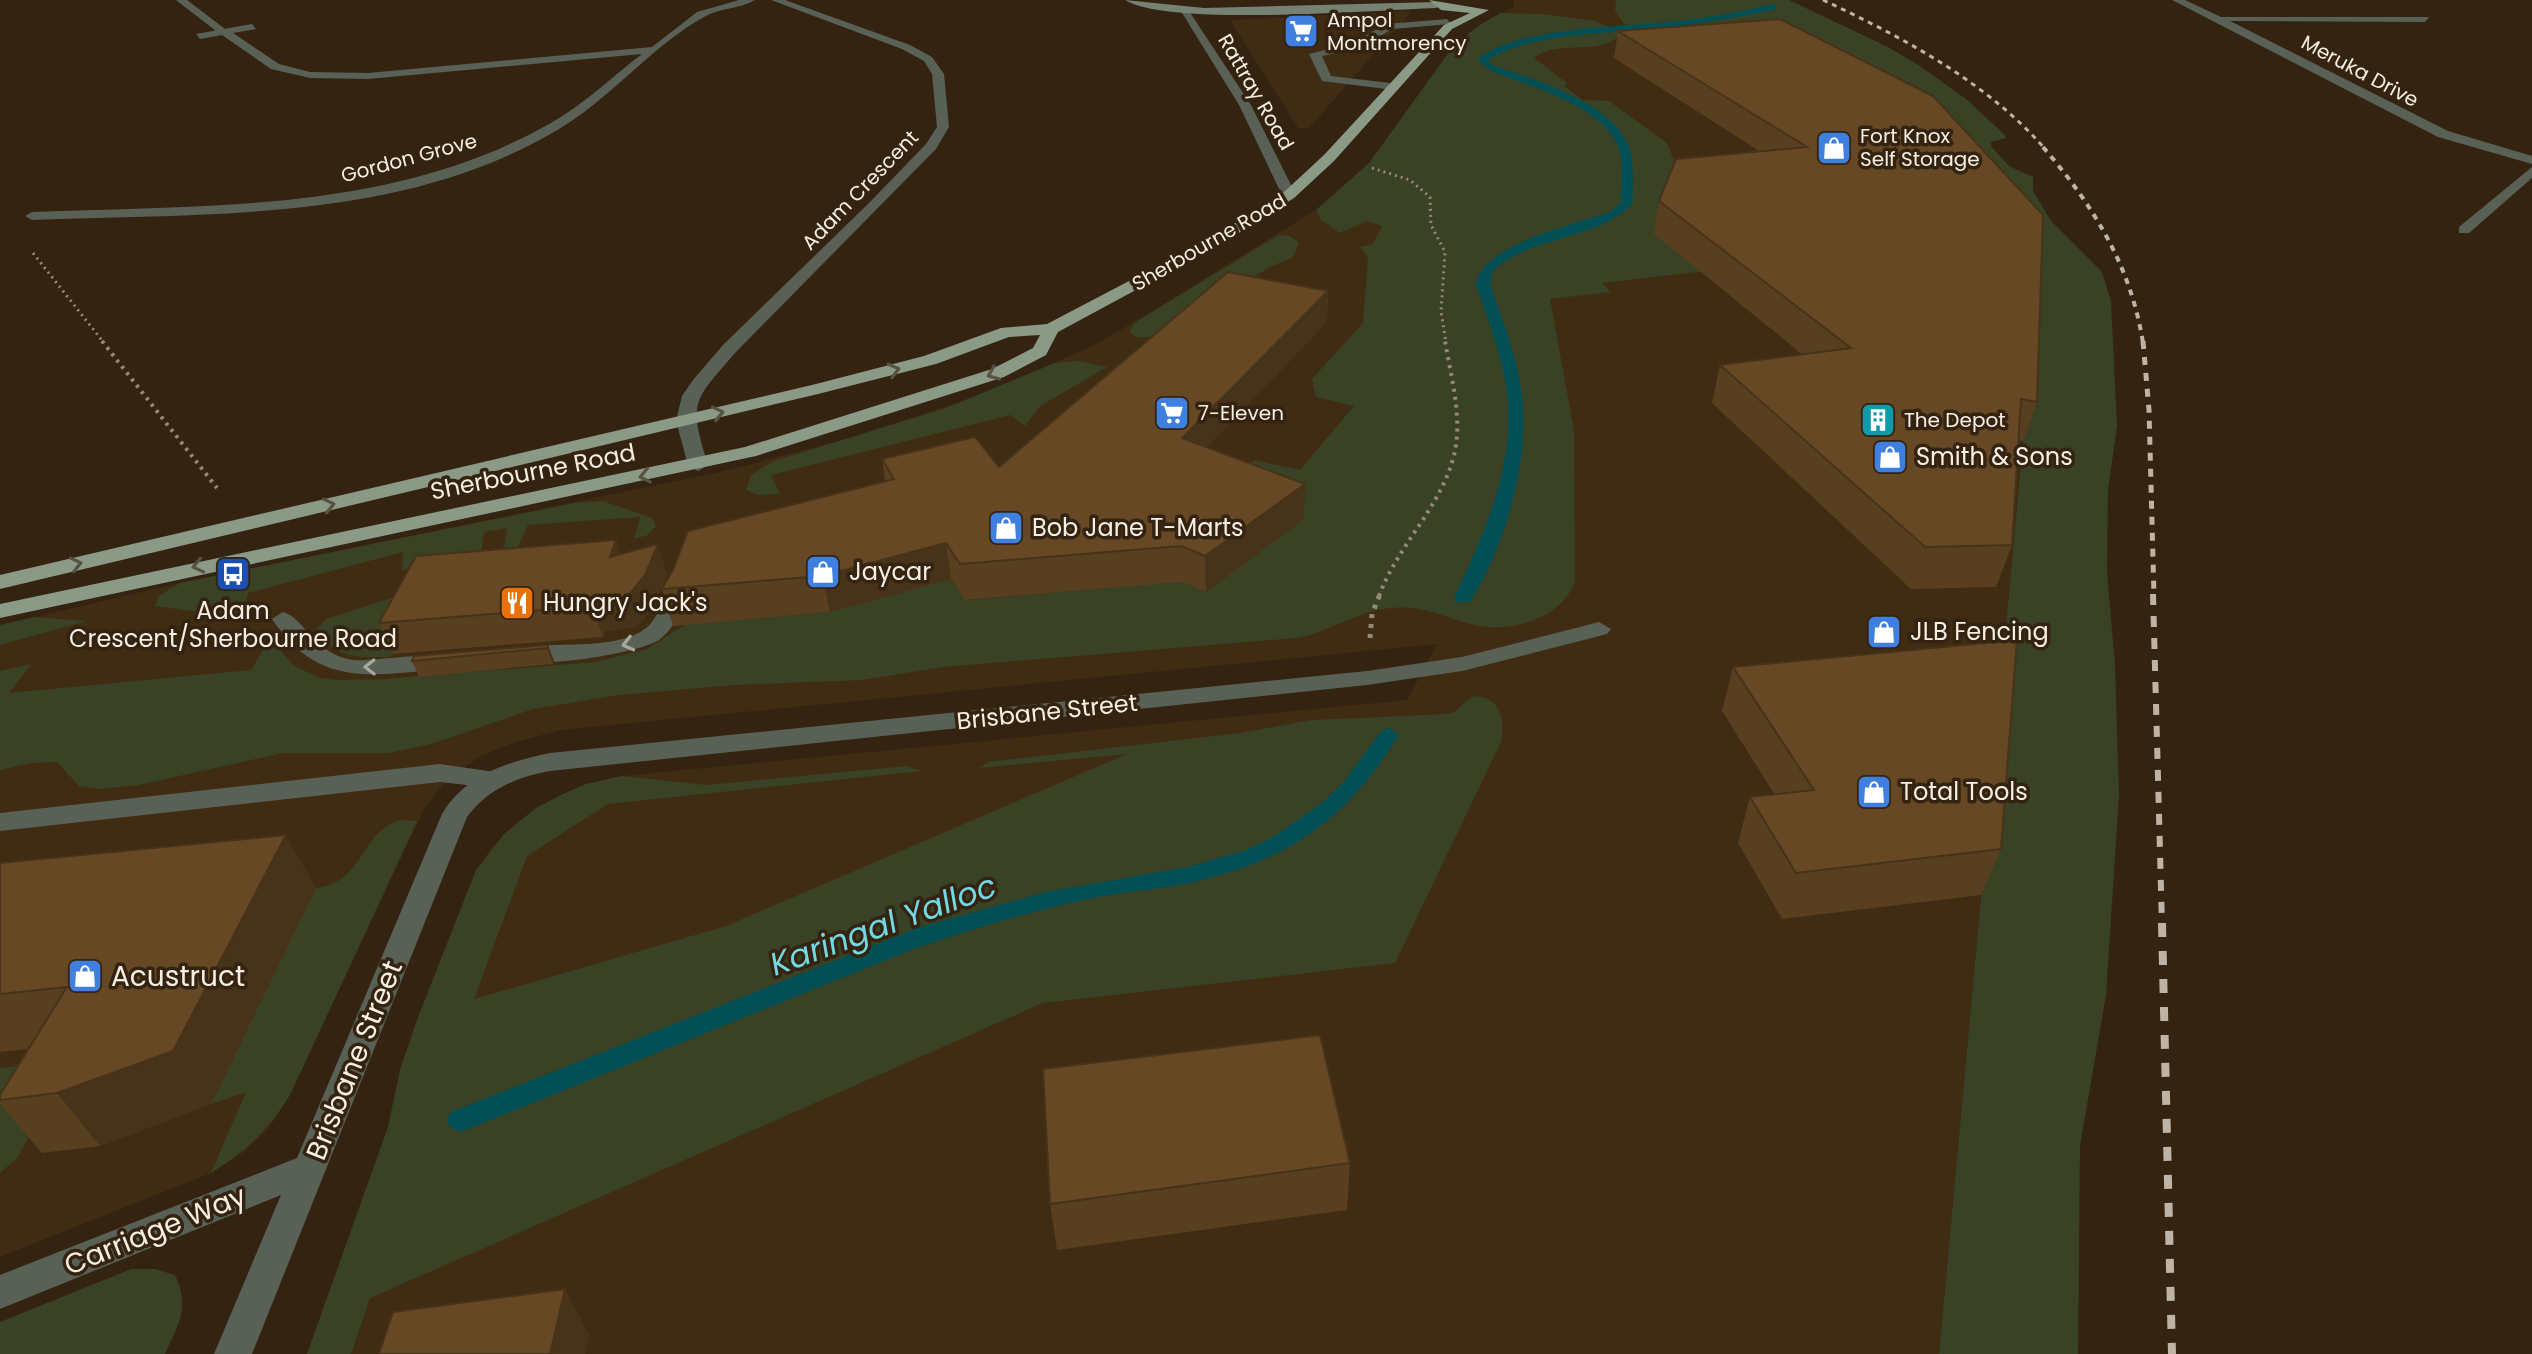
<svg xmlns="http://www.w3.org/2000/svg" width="2532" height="1354" font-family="Poppins,sans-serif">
  <rect width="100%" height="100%" fill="#332310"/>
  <g fill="#402c12">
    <polygon points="1514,0 1689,0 2032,282 2023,441 1939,1354 307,1354 388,1127 400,1070 417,1020 466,895 490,849 536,808 586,784 622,776 1407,700 1437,644 561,730 513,743 481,756 448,779 425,807 290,1095 269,1128 244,1152 211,1173 0,1257 0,625 180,583 720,472 850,438 986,393 1090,347 1131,324 1330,201 1369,163 1455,44 1481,24 1514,7"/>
    <polygon points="1412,11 1309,128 1298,128 1230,20"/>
  </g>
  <g fill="#394224">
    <path d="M1616 0H1789L1888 47 1920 66 1966 99 2005 135 2006 138 1991 142V146L2009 166 2033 177V191L2051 221 2102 272 2111 301 2117 426 2108 490 2107 571 2115 665 2119 796 2106 995 2080 1146 2078 1354H1939L2023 441 2032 282 1965 241 1602 283 1611 292 1550 299 1574 431 1575 581C1565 614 1520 630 1488 627 1453 623 1429 604 1391 608 1357 611 1330 632 1297 638L943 667 862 680 734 685 619 695 533 709 431 744 389 753H283L139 785 99 789 79 786 57 762 31 763 0 770V671L31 664 9 693 251 670 268 642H273L294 666 321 678 336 680 383 679 596 662 647 649 686 624 830 612 951 579 966 600 1109 588 1141 572 1165 584 1174 578 1206 592 1304 519 1094 423 1226 454 1211 470 1238 477 1254 460 1300 470 1354 406 1316 397 1312 379 1363 323 1368 258 1360 247 1373 244 1382 226 1367 221 1340 233 1321 220 1316 210 1369 163 1455 44 1481 24 1501 13 1543 14 1596 21 1622 34C1597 58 1558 38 1534 58L1567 83 1564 86 1583 100 1609 101 1667 143 1681 177 1964 232 1623 23 1615 10Z"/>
    <path d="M1279 235 1290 236 1299 243 1293 257C1284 262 1274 264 1265 270 1233 289 1169 347 1133 336L1130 331 1134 323Z"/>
    <polygon points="1078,361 1107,367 1040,406 1025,426 1010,415 771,475 780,494 758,495 746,490 751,475 774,461 946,408 1055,363"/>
    <polygon points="603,501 652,518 656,526 646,536 634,538 640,517 528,525 518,547 504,548 507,528 484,532 481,552 440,557 402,571 403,552 248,593 244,613 213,614 155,606 159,596 180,583 575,503"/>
    <path d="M428 586 391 657C361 658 334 659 316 630L326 619Z"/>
    <polygon points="34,617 87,621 0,645 0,625"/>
    <path d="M1477 696C1502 699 1505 721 1501 742L1395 963 1043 1003 370 1298 351 1354H307L388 1127 400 1070 417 1020 476 870 504 834 536 808 563 794 586 784 622 776 707 785 907 766 922 771 608 804 527 856 474 999 726 926 1127 754 979 768 988 762 1240 733 1312 720 1448 714C1462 711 1463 698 1477 696Z"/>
    <path d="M402 820 417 821 290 1095C268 1130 246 1151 211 1173L246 1092 211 1104 316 888C367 881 359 830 402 820Z"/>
    <polygon points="73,1060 17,1158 0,1173 0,1068"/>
    <path d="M131 1269H155L175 1275C190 1308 179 1323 165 1354H0V1322Z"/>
  </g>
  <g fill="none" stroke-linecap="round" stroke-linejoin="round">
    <g fill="#024f55" fill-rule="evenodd">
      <path d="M1774 4 1777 9C1739 17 1701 24 1662 28 1611 34 1532 32 1488 60L1492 65C1534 80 1612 102 1629 147 1635 164 1632 185 1633 203 1600 240 1531 235 1493 271L1490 284C1502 320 1518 358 1522 396 1530 461 1505 547 1470 602H1456L1454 598C1485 532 1518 461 1506 385 1500 350 1487 317 1476 284 1484 243 1574 225 1610 212L1621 202C1621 184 1624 163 1618 146 1604 112 1553 94 1521 82 1505 76 1489 73 1478 59 1514 27 1627 27 1677 21 1709 18 1742 11 1774 4Z"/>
      <path d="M1389 728 1399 735C1347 818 1291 860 1194 882 1162 889 1130 891 1098 897 1034 910 972 929 911 950L471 1128 461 1132 451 1128 447 1120 451 1112 917 928 1046 892 1192 866 1246 850 1273 837 1322 803 1344 782 1382 730Z"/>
    </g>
    <g stroke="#958879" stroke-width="3" stroke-dasharray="2 4" stroke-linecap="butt">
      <polyline points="1372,168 1410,180 1430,197 1431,225 1445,252 1441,311 1446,343"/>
      <polyline points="33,253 104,343"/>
    </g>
    <g stroke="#958879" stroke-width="4" stroke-dasharray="3 5" stroke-linecap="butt">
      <polyline points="102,341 217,488"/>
      <path d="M1379 596C1397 547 1439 509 1453 459 1464 421 1451 378 1445 341"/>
    </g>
    <polyline stroke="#958879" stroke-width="5" stroke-dasharray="4 6" stroke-linecap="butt" points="1370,638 1372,614 1380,594"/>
    <g fill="#596157" fill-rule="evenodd">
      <polygon points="176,0 187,0 229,32 220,34"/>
      <polygon points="1447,19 1451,24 1392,29 1360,48 1322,56 1331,76 1390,83 1394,84 1394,90 1322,81 1309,54 1353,43 1386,24"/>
      <path d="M677 573 688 580C683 602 679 625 659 640 640 653 523 673 510 655 525 634 623 659 652 622 661 611 663 593 666 580Z"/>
      <path d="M283 612C305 618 313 654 353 660 374 662 447 648 457 661 450 671 433 669 422 671 355 678 313 679 272 619Z"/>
      <polygon points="440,764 502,773 506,779 502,785 493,788 440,782 0,831 0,813"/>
    </g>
    <g fill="#596157" fill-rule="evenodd">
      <path d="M739 0H755C740 9 719 8 704 17 653 45 610 99 559 129 403 223 207 213 32 220L25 216 32 212C206 205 392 213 549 124 582 106 612 77 642 54L368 79 310 78 271 69 222 35 200 39 196 34 252 24 256 29 233 33 279 64 310 72 368 73 652 47 697 12Z"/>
      <path d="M771 0H785L910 45 932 57 944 74 949 127 936 149 735 353C693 402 688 401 708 465L698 471 688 465 676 421 682 396 693 380 723 345 869 203 926 144 937 127 932 74 924 61 902 49Z"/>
      <polygon points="2172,0 2185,0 2221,17 2429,17 2425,22 2230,21 2448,131 2532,156 2532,164 2438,137"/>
      <polygon points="1179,8 1187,8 1251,105 1296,195 1294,198 1282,195 1239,105"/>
      <polygon points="2532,167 2532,178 2469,233 2459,233 2459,227"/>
      <path d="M1599 622 1611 629 1607 634 1462 671 1367 685 550 771C517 777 488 789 467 817L252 1354H214L281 1195 0 1309V1275L297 1158 442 814C465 775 507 762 550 753L1367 671 1462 657Z"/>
    </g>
    <path fill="#758172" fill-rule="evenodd" d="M1125 0 1204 8 1436 2 1441 5 1436 8C1375 10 1169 27 1125 0Z"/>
    <polygon fill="#8a9a87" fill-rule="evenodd" points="1429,0 1489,10 1452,29 1334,161 1294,198 1223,243 1058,332 1046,355 1004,377 756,456 0,618 0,604 745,447 992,369 1033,348 1040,335 1009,337 936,364 818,394 0,589 0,575 816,384 924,356 1001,328 1047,324 1213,237 1284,192 1324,155 1444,25 1470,13 1441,10"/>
    <path stroke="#bfb3a5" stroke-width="3" stroke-dasharray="5 5" stroke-linecap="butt" d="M1823 0C1902 37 1987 82 2045 149"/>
    <path stroke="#bfb3a5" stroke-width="4" stroke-dasharray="6 6" stroke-linecap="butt" d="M2043 147C2093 205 2131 266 2143 343"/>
    <polyline stroke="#bfb3a5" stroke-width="5" stroke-dasharray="8 8" stroke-linecap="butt" points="2143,341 2149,410 2154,596"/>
    <polyline stroke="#bfb3a5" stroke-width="6" stroke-dasharray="11 11" stroke-linecap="butt" points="2153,594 2162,925"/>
    <polyline stroke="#bfb3a5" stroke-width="8" stroke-dasharray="14 14" stroke-linecap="butt" points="2162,923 2172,1354"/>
  </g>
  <g fill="#583f1f">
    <polygon points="1780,19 2037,402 2023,441 2018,440 2012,545 1996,587 1911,589 1712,403 1720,365 1802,354 1654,234 1659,201 1759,151 1614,58 1618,31"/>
    <polygon points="1328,291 1327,322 1207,447 1304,519 1206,592 1182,582 965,600 951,579 830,612 673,626 662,589 885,481 882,459 999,467"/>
    <polygon points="616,540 620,554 667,574 655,605 637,627 605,631 603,637 393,654 379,623"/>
    <polygon points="548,645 554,661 553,664 419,677 412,661"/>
    <polygon points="1733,667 2001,849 1981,895 1782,919 1738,843 1750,797 1775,795 1722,711"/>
    <polygon points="0,863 316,888 211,1104 100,1146 42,1153 0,1104 0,1095 29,1049 0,1052"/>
    <polygon points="1350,1163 1347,1210 1057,1250 1050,1204"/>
  </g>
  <g fill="#473319">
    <polygon points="1328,291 1327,322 1183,472 1182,438"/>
    <polygon points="1305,484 1304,519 1206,592 1205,556"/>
    <polygon points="616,540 625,570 610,557"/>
    <polygon points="946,543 951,579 830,612 822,576"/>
    <polygon points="658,544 667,574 655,605 637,627 605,631 603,637 592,606 594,600"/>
    <polygon points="548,645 554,661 553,664 547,648"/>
    <polygon points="286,835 316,888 211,1104 100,1146 57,1093"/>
    <polygon points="565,1289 589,1334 585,1354 550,1354"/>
  </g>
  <g fill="#664924" stroke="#473319" stroke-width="2">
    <polygon points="1780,19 1933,96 2043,215 2037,402 2021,399 2012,545 1925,547 1720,365 1851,348 1659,201 1676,159 1807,147 1618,31"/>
    <polygon points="1228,272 1328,291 1182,438 1305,484 1205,556 1181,546 960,564 946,543 822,576 662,589 673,570 688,531 894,479 882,459 975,437 999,467"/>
    <polygon points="616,540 610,557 658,544 645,575 627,597 594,600 592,606 379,623 416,556"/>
    <polygon points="2017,640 2001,849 1796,873 1750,797 1814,790 1733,667"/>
    <polygon points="548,645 547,648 412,661 414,656"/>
    <polygon points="286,835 173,1051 57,1093 0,1100 0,1095 67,987 0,994 0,863"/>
    <polygon points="1320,1035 1350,1163 1050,1204 1043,1069"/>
    <polygon points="565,1289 550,1354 379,1354 393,1312"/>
  </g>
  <defs><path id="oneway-chevron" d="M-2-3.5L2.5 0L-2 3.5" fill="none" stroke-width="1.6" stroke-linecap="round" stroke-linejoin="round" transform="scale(2)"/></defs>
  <g stroke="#565340">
    <use href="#oneway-chevron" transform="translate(894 370) rotate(-14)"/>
    <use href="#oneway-chevron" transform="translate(993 374) rotate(158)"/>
    <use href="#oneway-chevron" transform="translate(718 413) rotate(-13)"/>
    <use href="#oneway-chevron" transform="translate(645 476) rotate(168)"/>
    <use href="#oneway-chevron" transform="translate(329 505) rotate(-13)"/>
    <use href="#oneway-chevron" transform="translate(76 564) rotate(-13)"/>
    <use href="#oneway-chevron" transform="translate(198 566) rotate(167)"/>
  </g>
  <g stroke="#a8a89c">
    <use href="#oneway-chevron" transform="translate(628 644) rotate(166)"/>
    <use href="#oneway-chevron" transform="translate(370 667) rotate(179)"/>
  </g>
  <defs>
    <g id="supermarket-square" transform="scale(1.8)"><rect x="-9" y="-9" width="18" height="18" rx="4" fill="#3f7fe0" stroke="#332310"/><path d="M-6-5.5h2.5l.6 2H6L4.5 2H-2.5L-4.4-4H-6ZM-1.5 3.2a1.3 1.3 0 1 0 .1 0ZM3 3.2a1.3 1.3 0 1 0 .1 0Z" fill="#fff"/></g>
    <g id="shop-square" transform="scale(1.8)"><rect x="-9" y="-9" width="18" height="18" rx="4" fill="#3f7fe0" stroke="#332310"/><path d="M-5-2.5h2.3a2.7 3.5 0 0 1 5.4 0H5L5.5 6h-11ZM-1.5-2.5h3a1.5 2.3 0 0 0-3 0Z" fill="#fff"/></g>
    <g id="building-square" transform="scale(1.8)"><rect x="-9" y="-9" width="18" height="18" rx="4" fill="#0f9aa8" stroke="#332310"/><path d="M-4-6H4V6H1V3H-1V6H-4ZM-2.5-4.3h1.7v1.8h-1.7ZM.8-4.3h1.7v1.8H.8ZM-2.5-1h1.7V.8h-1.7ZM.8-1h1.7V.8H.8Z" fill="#fff"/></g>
    <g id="bus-square" transform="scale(1.8)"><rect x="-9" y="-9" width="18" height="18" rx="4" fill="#1a4fb4" stroke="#332310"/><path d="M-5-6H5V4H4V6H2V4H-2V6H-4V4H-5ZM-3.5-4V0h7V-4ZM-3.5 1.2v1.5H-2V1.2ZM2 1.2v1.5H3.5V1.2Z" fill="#fff"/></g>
    <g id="restaurant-square" transform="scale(1.8)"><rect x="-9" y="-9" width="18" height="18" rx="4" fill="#e8710a" stroke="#332310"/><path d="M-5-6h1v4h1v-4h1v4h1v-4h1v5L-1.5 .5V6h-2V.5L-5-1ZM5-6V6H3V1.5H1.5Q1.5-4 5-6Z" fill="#fff"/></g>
  </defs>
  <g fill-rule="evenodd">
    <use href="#supermarket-square" x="1301" y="31"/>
    <use href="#shop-square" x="1834" y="148"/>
    <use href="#supermarket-square" x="1172" y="413"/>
    <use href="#building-square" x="1878" y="420"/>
    <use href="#shop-square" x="1890" y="457"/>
    <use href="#shop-square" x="1006" y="528"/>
    <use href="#shop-square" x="823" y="572"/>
    <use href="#bus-square" x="233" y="574"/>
    <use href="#restaurant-square" x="517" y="603"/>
    <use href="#shop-square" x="1884" y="632"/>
    <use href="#shop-square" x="1874" y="792"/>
    <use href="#shop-square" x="85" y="976"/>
  </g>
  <g text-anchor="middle" stroke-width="7" stroke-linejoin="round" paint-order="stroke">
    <g font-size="20" fill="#f8eee2" stroke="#332310" text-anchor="start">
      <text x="1327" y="27">Ampol<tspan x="1327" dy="23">Montmorency</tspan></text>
      <text x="1860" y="143">Fort Knox<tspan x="1860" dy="23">Self Storage</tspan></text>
      <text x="1198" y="420">7-Eleven</text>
      <text x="1904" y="427">The Depot</text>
    </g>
    <g font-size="20" fill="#f8eee2" stroke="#332310">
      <text transform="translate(2360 71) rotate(28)" y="7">Meruka Drive</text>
      <text transform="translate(1256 92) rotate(60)" y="7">Rattray Road</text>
      <text transform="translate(409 158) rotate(-15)" y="7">Gordon Grove</text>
      <text transform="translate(860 190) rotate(-46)" y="7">Adam Crescent</text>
      <text transform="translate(1209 242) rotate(-30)" y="7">Sherbourne Road</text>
    </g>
    <g font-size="24" fill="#f8eee2" stroke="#332310" text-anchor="start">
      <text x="1916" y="465">Smith &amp; Sons</text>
      <text x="1032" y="536">Bob Jane T-Marts</text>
      <text x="849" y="580">Jaycar</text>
      <text x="543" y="611">Hungry Jack's</text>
      <text x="233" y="619" text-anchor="middle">Adam<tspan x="233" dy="28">Crescent/Sherbourne Road</tspan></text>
      <text x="1910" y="640">JLB Fencing</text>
      <text x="1900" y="800">Total Tools</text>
    </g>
    <g font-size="24" fill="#f8eee2" stroke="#332310">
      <text transform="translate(533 472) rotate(-11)" y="8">Sherbourne Road</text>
      <text transform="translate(1047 712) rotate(-6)" y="8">Brisbane Street</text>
    </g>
    <g font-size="28" fill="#f8eee2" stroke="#332310" text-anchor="start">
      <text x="111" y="986">Acustruct</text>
    </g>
    <g font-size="28" fill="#f8eee2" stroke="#332310">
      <text transform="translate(354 1060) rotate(-68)" y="10">Brisbane Street</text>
      <text transform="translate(155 1230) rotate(-22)" y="10">Carriage Way</text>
    </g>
    <g font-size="32" font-style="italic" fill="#72d8e2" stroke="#332310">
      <text transform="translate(883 925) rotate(-20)" y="11">Karingal Yalloc</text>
    </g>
  </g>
</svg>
